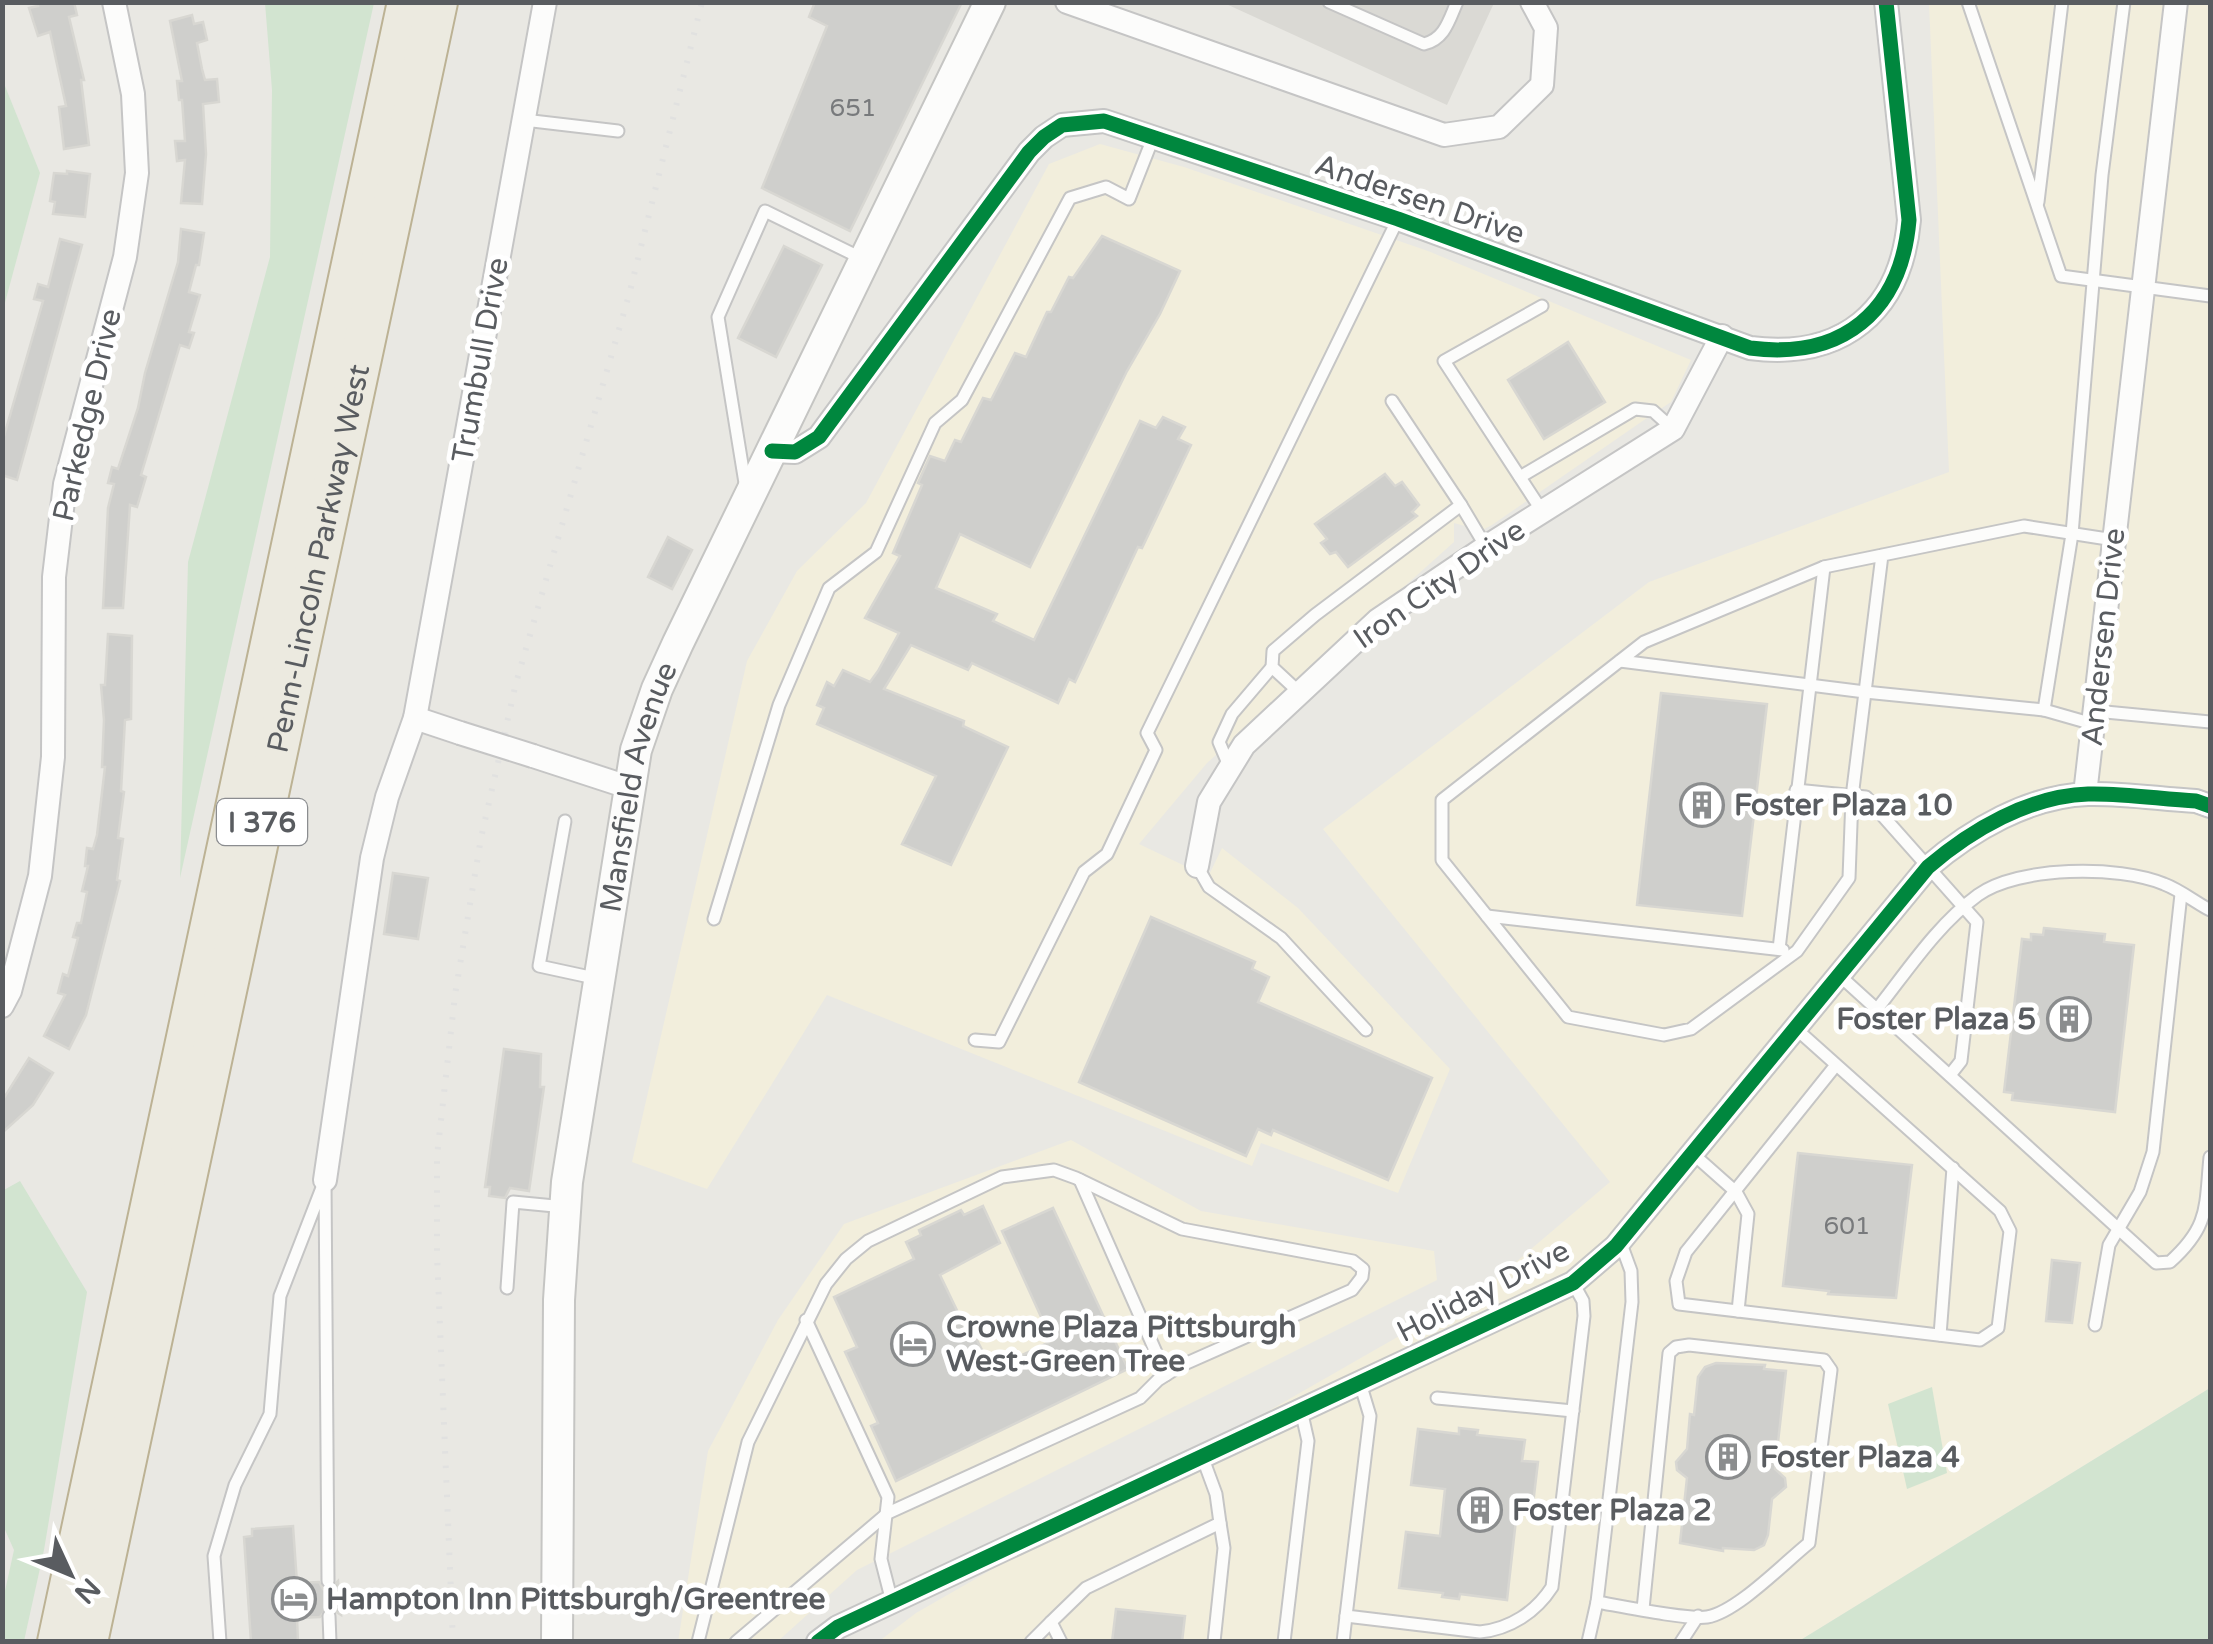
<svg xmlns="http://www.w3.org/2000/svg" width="2213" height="1644" font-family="'Varela Round',sans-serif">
  <rect width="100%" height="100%" fill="#e9e8e3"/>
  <g fill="#f2eedc">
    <polygon points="1929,3 2210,3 2210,1388 1799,1641 878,1642 916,1613 1490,1284 1610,1182 1323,829 1649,582 1949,472"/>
    <polygon points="1100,144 1184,167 1428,251 1691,360 1671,402 1644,420 1492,525 1471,536 1465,526 1454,523 1454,542 1207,763 1139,844 1208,877 1222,848 1298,908 1450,1069 1398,1193 1261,1143 1252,1166 827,995 707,1189 632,1162 747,661 797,571 866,503 1049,164"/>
    <polygon points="1071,1140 1201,1211 1434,1251 1437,1280 857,1570 778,1641 678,1642 708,1451 778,1320 844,1224"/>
  </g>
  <polygon fill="#dad9d4" points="1224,3 1494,3 1447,105"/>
  <g fill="#d2e4d0">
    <polygon points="265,3 374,3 180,878 188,562 270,257 272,90"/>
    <polygon points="3,81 40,173 3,310 2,81"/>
    <polygon points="20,1181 87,1292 44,1550 24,1641 3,1642 3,1600 14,1550 2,1523 2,1191"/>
    <polygon points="1932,1387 1947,1473 1907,1489 1888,1404"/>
    <polygon points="2210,1388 2210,1641 1799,1641"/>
  </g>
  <g fill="#cfcfcc" stroke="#d8d7d2" stroke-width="2.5">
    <polygon points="37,2 74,2 77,15 69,17 84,80 81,80 89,145 64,149 59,107 66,106 50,32 38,36 29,8 38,6"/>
    <polygon points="815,2 962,2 850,231 762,188 827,26 809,17"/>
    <polygon points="192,15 194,24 203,22 207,40 197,43 202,69 205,80 217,79 219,102 203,104 206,154 202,204 181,203 185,160 177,161 175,141 185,141 182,100 179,100 177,81 182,81 170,21"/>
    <polygon points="67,171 90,174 85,217 53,214 55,202 50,201 54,173 67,174"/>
    <polygon points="181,229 204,233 199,265 196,265 189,292 200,295 189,332 194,333 189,348 180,345 141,475 146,477 137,507 130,505 123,608 103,608 108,508 114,484 108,483 112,467 118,469 138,408 145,373 178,262"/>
    <polygon points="1102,236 1180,271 1160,314 1127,371 1030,567 960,534 936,588 997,614 993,621 1034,640 1140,421 1156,428 1163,417 1185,427 1178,439 1191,445 1142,548 1138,547 1075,682 1069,679 1058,703 972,663 968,670 911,645 884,689 964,721 963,726 1008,747 951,865 902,844 936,776 817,724 824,708 817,705 827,682 834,686 843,670 870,682 878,671 899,633 865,618 900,556 893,553 922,485 918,483 930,456 945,461 955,440 961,442 983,398 991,400 1015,353 1026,357 1047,312 1051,312 1069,277 1073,278"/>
    <polygon points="60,239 82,245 17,480 2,475 2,443 43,301 34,299 38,284 48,287"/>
    <polygon points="784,246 822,265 776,357 738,338"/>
    <polygon points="1568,342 1605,402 1544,439 1508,380"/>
    <polygon points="1385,474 1395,486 1402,482 1419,505 1412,512 1417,516 1348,567 1336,552 1330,554 1321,543 1327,539 1315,524"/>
    <polygon points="668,537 692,550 672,589 648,577"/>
    <polygon points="108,634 132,636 131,719 125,720 121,791 124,792 118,838 123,839 117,880 120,881 86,1015 69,1049 44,1036 65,995 58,993 63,974 68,976 78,938 73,937 77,923 81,923 87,892 82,891 88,866 85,866 87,848 93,849 97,835 105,767 102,767 104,720 101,685 105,685"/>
    <polygon points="1661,693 1767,704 1742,916 1637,905"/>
    <polygon points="393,873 428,878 418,939 384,934"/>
    <polygon points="1151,917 1255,962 1252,969 1269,977 1258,1002 1432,1078 1388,1180 1273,1130 1271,1135 1258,1129 1246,1156 1079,1082"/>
    <polygon points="2044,928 2105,934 2104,942 2134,945 2115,1112 2012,1100 2013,1093 2004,1092 2022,939 2031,940 2031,934 2043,935"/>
    <polygon points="504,1049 541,1054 540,1087 544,1087 529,1191 510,1188 505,1198 489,1196 490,1187 485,1187"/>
    <polygon points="29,1058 53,1073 33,1105 2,1133 2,1101"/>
    <polygon points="1798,1153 1912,1165 1896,1298 1828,1294 1829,1291 1783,1286"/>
    <polygon points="983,1206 1000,1243 940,1275 964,1325 968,1323 992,1369 1052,1341 1002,1231 1053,1208 1128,1369 896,1481 871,1426 878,1423 845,1352 857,1347 834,1297 914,1259 906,1242 921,1235 919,1230 961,1210 964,1215"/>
    <polygon points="2052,1260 2080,1263 2072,1323 2046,1321"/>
    <polygon points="1716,1363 1765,1365 1764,1369 1786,1371 1775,1469 1785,1478 1786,1487 1772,1499 1768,1535 1764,1545 1754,1550 1723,1548 1723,1551 1680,1543 1687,1478 1677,1470 1676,1462 1687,1449 1690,1414 1694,1415 1698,1377 1705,1367"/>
    <polygon points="1459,1428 1478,1430 1477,1435 1525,1440 1522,1461 1538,1462 1533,1504 1518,1502 1507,1600 1460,1594 1459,1599 1442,1597 1443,1593 1399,1588 1406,1532 1440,1536 1445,1489 1411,1485 1418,1429 1459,1434"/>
    <polygon points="293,1526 297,1583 319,1582 323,1589 329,1590 338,1581 341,1615 328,1607 320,1617 297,1618 298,1642 251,1642 244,1537 252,1536 252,1529"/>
    <polygon points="1116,1609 1185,1616 1182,1642 1112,1642"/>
  </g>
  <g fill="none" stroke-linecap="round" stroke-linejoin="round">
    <g stroke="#c5c5c5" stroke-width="15">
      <g id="service">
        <path d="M1329 2 1424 44C1445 39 1449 20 1457 2"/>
        <polyline points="1968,2 2061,276 2210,296"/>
        <polyline points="524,120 618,131"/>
        <polyline points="2038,202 2062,2"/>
        <polyline points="1392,401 1461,505"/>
        <polyline points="1520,477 1635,409 1653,411 1673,429"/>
        <polyline points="746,489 718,317 765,211 861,258"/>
        <polyline points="1542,511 1444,361 1542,306"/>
        <polyline points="1882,555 1852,797 1849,878 1797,951 1691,1029 1664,1035 1568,1017 1442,860 1442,800 1644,642 1824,567 2024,526 2114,540"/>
        <polyline points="1620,661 1865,692 2044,710 2093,724"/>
        <polyline points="1300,693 1272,667 1273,651 1315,615 1461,505 1486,547"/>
        <polyline points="2044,710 2072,534 2102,175 2124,2"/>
        <polyline points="2095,711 2210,722"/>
        <polyline points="1230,768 1219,742 1232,714 1272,667"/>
        <polyline points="1796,790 1866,797 1977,922 1961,1061 1950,1075"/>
        <polyline points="565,821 539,966 599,979"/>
        <polyline points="1197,866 1209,887 1281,938 1366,1030"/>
        <polyline points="1487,916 1783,950"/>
        <polyline points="714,919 779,705 829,588 876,552 935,423 962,400 1070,198 1106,187 1129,199 1153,138"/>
        <polyline points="1779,949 1824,567"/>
        <path d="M1839 975 2156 1263 2170 1262C2210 1226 2205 1207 2210 1157"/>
        <path d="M1877 1009C1908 970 1937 925 1978 895 2019 866 2118 865 2164 884 2180 890 2195 902 2210 910"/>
        <polyline points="1794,1027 2000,1211 2010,1231 1998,1328 1980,1340 1679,1304 1676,1281 1686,1252 1836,1065"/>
        <polyline points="975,1040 999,1042 1084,872 1107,854 1156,750 1147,733 1398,219"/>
        <polyline points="1692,1153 1736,1192 1748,1214 1738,1311"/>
        <polyline points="1080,1180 1166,1375"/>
        <polyline points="507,1288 513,1202 565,1207"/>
        <polyline points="806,1320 888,1497 881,1559 892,1602"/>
        <polyline points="2095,1325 2109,1245 2140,1192 2153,1152 2181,894"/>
        <polyline points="1940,1335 1953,1168"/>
        <path d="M1360 1383 1370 1416 1346 1616 1480 1632C1510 1629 1536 1612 1552 1587L1584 1316 1583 1301 1573 1283"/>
        <polyline points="1437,1398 1573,1411"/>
        <path d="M1597 1602C1620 1606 1687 1620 1707 1617 1737 1612 1784 1563 1809 1543L1831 1370 1824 1360 1689 1345 1676 1347 1669 1353 1643 1609"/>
        <polyline points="329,1616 330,1642"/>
        <polyline points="220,1642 214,1556 235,1485 270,1414 280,1296 325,1180 328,1581"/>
        <polyline points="698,1642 748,1442 826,1284 846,1259 868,1241 1002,1177 1054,1170 1076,1178 1182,1229 1353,1261 1363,1269 1362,1277 1352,1290 1180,1366 1158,1380 1140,1398 888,1513 736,1642"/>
        <polyline points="1031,1642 1051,1622"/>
        <polyline points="1061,1642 1051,1622 1086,1588 1220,1523 1216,1494 1202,1456"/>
        <polyline points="1214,1642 1224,1548 1220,1523"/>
        <polyline points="1284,1642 1308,1441 1301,1410"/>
        <polyline points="1343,1642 1346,1616"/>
        <polyline points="1588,1642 1597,1602 1632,1302 1631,1271 1620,1241"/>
        <polyline points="1681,1642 1698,1616"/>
      </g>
    </g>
    <g stroke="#c5c5c5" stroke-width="26">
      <g id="minor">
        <polyline points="1067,2 1444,135 1499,127 1542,85 1546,28 1532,2"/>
        <path d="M772 451 795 452 819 437 1029 152 1044 137 1062 125 1104 121 1398 219 1750 348C1842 360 1901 312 1909 220L1886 2"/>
        <polyline points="415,718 460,733"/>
        <polyline points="533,756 628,787"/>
        <polyline points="2085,794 2176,2"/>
        <polyline points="1197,866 1209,802 1244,745 1378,620 1486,547 1673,429 1722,336"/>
        <polyline points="2,1006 10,991 40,876 53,757 54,577 65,484 125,257 137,173 133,94 114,2"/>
        <polyline points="325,1180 372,858 387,797 415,718 545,2"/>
        <path d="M818 1642 838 1627 1573 1283 1616 1246 1928 867C1971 830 2029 796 2088 794 2123 793 2160 799 2196 801L2210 806"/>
      </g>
    </g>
    <g stroke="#c5c5c3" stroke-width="34">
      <g id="secondary">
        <path id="s1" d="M557 1642 559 1300 567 1182 636 750 657 689 678 643 990 2"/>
      </g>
    </g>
    <g stroke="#bcb294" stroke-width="44">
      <g id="motorway">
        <polyline points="58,1642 408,2"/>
        <path id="s2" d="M87 1642 437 2"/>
      </g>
    </g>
    <use href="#service" stroke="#fcfcfb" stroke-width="11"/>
    <use href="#minor" stroke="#fcfcfb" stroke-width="22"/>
    <use href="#secondary" stroke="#fcfcfb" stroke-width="30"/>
    <use href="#motorway" stroke="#eceae0" stroke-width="40"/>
    <polyline stroke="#e1e1e0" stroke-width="6" stroke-dasharray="2.5 12" stroke-linecap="butt" points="453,1642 437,1254 437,1156 455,995 481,838 516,683 629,295 702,2"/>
    <g stroke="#c5c5c5" stroke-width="26" stroke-linecap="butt">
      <polyline id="minor-bridge" points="460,733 533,756"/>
    </g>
    <use href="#minor-bridge" stroke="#fcfcfb" stroke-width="22"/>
    <g stroke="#fff" stroke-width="21">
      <g id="cycleway">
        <path d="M772 451 795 452 819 437 1029 152 1044 137 1062 125 1104 121 1398 219 1750 348C1842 360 1901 312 1909 220L1886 2"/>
        <path d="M818 1642 838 1627 1573 1283 1616 1246 1928 867C1971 830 2029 796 2088 794 2123 793 2160 799 2196 801L2210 806"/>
      </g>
    </g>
    <use href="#cycleway" stroke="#00873e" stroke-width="15"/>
  </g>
  <defs>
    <g id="building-ring" transform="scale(2.25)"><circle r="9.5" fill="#fff" stroke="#8b8d8e" stroke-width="1.5"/><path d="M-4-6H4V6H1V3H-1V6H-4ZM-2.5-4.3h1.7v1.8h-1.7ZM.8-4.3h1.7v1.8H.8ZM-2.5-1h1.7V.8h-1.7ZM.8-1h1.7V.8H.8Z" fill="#8b8d8e"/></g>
    <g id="hotel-ring" transform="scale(2.25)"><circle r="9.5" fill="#fff" stroke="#8b8d8e" stroke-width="1.5"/><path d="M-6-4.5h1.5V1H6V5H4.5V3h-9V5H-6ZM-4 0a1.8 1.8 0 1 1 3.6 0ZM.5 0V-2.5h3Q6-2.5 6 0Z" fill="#8b8d8e"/></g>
  </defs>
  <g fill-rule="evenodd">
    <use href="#building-ring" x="1702" y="805"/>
    <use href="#building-ring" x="2069" y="1019"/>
    <use href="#hotel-ring" x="913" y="1344"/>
    <use href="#building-ring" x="1728" y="1457"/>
    <use href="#building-ring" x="1480" y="1510"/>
    <use href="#hotel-ring" x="294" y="1599"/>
  </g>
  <g text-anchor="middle" stroke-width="10" stroke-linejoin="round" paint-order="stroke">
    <g font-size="25" fill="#787a7c">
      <text x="853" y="116">651</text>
      <text x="1847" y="1234">601</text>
    </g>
    <rect fill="#fff" stroke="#8b8d90" stroke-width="2.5" x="217" y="799" width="90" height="46" rx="8"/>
    <g font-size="28" font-weight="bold" fill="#595c60">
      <text x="262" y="832">I 376</text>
    </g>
    <g font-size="30" fill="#595c60" stroke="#fff">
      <text transform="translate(1420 199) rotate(19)" y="10">Andersen Drive</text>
      <text transform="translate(480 360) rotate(-80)" y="10">Trumbull Drive</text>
      <text transform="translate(87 415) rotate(-77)" y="10">Parkedge Drive</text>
      <text dy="10" stroke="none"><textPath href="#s2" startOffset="1108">Penn-Lincoln Parkway West</textPath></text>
      <text transform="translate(1439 584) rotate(-35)" y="10">Iron City Drive</text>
      <text transform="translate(2103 637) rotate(-84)" y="10">Andersen Drive</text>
      <text dy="10" stroke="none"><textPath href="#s1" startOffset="862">Mansfield Avenue</textPath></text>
      <text transform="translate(1483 1291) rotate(-27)" y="10">Holiday Drive</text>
    </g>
    <g font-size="30" font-weight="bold" fill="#595c60" stroke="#fff" text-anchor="start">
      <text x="1734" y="815">Foster Plaza 10</text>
      <text x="2036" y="1029" text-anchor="end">Foster Plaza 5</text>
      <text x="946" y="1337">Crowne Plaza Pittsburgh<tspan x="946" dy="34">West-Green Tree</tspan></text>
      <text x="1760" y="1467">Foster Plaza 4</text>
      <text x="1512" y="1520">Foster Plaza 2</text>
      <text x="326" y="1609">Hampton Inn Pittsburgh/Greentree</text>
    </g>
  </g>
  <rect width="2213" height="1644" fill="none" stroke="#595c60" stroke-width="10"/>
  <g transform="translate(70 1574) rotate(134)" stroke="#ffffff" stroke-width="8" paint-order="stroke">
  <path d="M0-8L18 38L0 25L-18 38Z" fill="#595c60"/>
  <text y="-15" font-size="28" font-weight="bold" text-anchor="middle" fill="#595c60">N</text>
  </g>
</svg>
